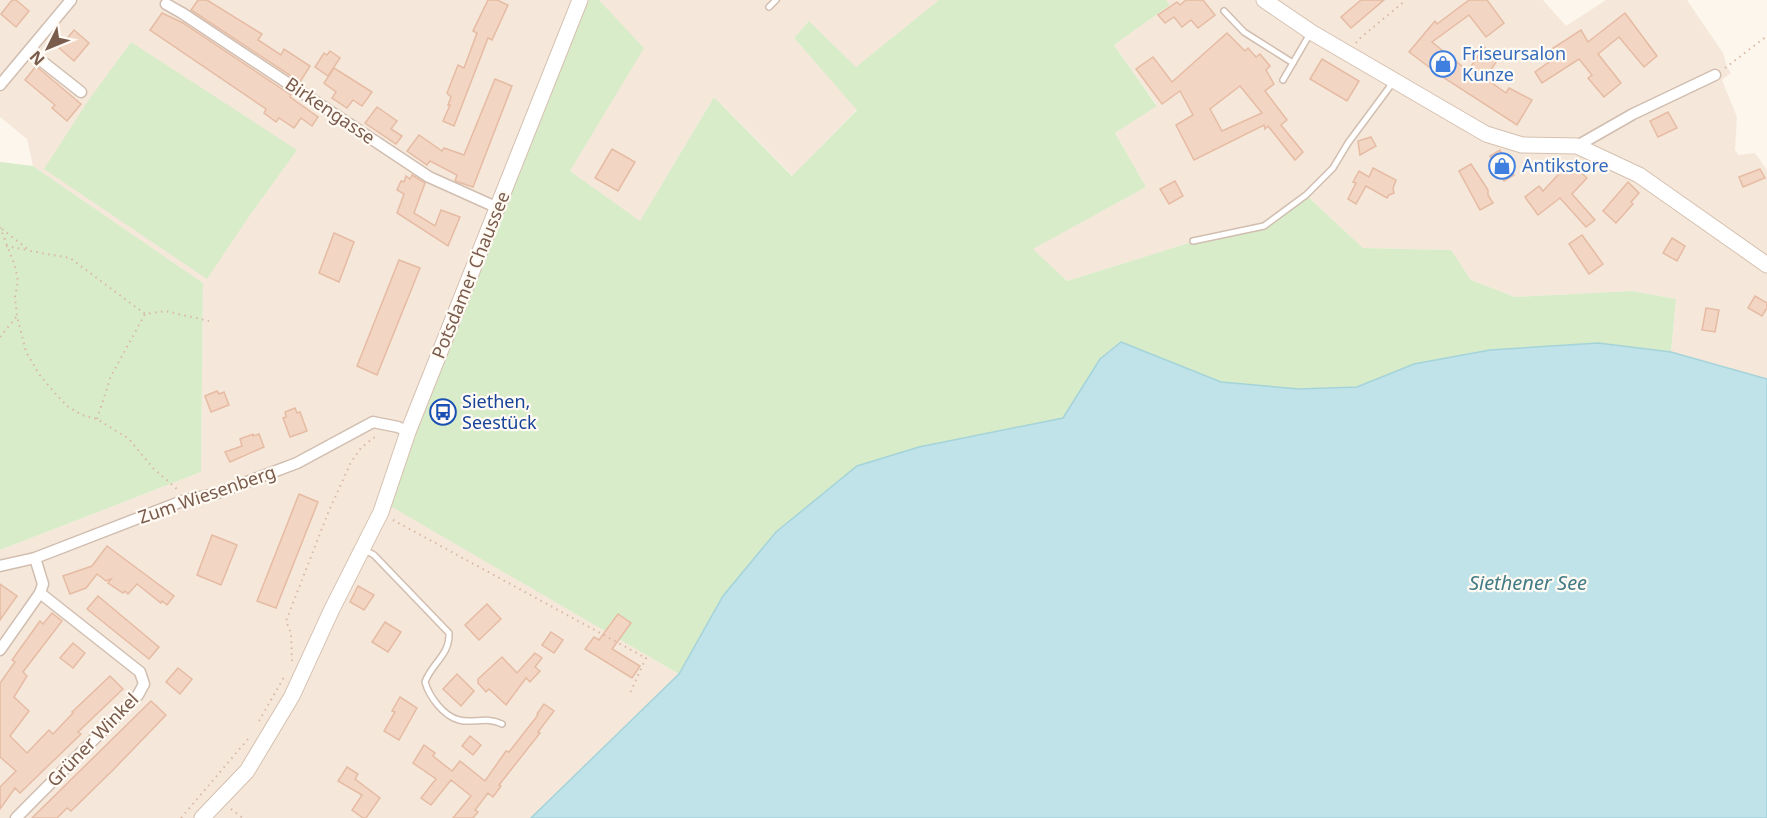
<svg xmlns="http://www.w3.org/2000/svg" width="1767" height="818" font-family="'Noto Sans',sans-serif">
  <rect width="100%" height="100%" fill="#fdf6ec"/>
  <g fill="#f5e8da">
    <polygon points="0,0 589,0 514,169 385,502 679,674 531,818 0,818 0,550 201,472 203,283 33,166 27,139 0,117"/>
    <polygon points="599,0 939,0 856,68 809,21 794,38 857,109 793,176 714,97 640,222 570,171 643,48"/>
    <polygon points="1166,0 1543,0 1566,26 1606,0 1687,0 1723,53 1727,67 1731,73 1722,80 1737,117 1735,150 1739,155 1755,153 1767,170 1767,379 1671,352 1676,299 1633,291 1515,297 1471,280 1451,250 1363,248 1306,195 1264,226 1192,242 1067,281 1032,249 1146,187 1115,133 1157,105 1114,45 1170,5"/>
  </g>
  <g fill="#d8ecc9">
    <polygon points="589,0 599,0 644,48 570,171 640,221 714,97 792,176 857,110 794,38 809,21 856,67 939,0 1166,0 1170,5 1114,45 1157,106 1115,133 1146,187 1033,249 1067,281 1192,242 1264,226 1306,195 1363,248 1451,250 1471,280 1515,297 1633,291 1676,299 1671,352 1598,343 1490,350 1414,364 1357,387 1299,389 1221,383 1121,342 1100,359 1063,418 919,447 857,466 776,532 723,596 679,674 385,503 514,169"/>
    <polygon points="131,42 297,150 250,215 207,279 44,169 88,101"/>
    <polygon points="0,162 33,166 203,283 201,472 0,550"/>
  </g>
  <polygon fill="#bfe3e8" stroke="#a5d3da" stroke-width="1.5" points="1121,342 1221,382 1299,389 1357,387 1414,364 1490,350 1598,343 1671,352 1767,379 1767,818 531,818 679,674 723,596 776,532 857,466 919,447 1063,418 1100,359"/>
  <g fill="#f3d5c3" stroke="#e6bba3" stroke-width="1.5" fill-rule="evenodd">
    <polygon points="12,0 16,0 29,11 16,27 1,14"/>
    <polygon points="198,0 207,0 262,34 258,40 281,55 284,49 310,66 300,82 191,10"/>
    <polygon points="488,0 497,0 508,5 492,40 488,38 454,126 443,121 450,105 448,105 451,97 447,93 458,65 464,68 477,33 473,31"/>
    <polygon points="1186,0 1203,0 1215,15 1198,28 1191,20 1182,27 1174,17 1165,23 1158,15 1177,2 1180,5"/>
    <polygon points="1361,0 1384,0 1351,28 1341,17"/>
    <polygon points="1469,0 1487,0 1504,23 1486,37 1469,15 1432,42 1468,71 1484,47 1499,58 1485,78 1506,93 1509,88 1532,100 1517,125 1441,76 1409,52 1435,21 1437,24"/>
    <polygon points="162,13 183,23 291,95 290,97 318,117 312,126 301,118 294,128 279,118 276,122 264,113 266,109 150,30"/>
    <polygon points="1625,13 1657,56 1644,67 1619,37 1598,54 1621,83 1604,97 1588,78 1592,75 1579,59 1542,83 1535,72 1552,60 1547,52 1581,30 1588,42"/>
    <polygon points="74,30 89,43 74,61 59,48"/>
    <path d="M1227 33 1245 51 1248 48 1256 57 1260 54 1270 66 1266 70 1274 84 1265 91 1287 120 1281 125 1303 152 1295 160 1268 126 1265 129 1264 125 1194 160 1176 125 1193 115 1180 91 1162 104 1136 69 1153 57 1172 82ZM1240 86 1262 113 1222 131 1210 109Z"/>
    <polygon points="330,51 340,58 328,76 315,67 324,53 327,55"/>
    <polygon points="1322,59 1359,81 1347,101 1310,79"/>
    <polygon points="36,66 81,104 67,121 52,108 55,105 25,80"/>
    <polygon points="334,68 372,92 362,106 353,100 347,108 332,98 336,92 324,83"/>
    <polygon points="495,79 512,86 473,187 455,181 457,175 430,161 427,165 407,151 419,135 442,151 444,148 464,155"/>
    <polygon points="377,107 397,121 391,129 402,136 396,144 365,123"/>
    <polygon points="1668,112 1677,128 1658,137 1650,121"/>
    <polygon points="1371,137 1376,146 1360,155 1358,141"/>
    <polygon points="612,149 635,162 618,191 595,178"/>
    <polygon points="1500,150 1514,175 1504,181 1490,156"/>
    <polygon points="1570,162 1587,178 1572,194 1595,220 1586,227 1560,198 1538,215 1525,197 1539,186 1543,191"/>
    <polygon points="1471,164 1488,190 1488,195 1493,203 1480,210 1459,171"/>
    <polygon points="1373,168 1396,180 1393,188 1394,193 1389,195 1387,198 1366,186 1356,204 1348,199 1356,183 1353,182 1359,171 1369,177"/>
    <polygon points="1760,169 1765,178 1743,187 1739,177"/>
    <polygon points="412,175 425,183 414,213 435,226 441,210 460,217 448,246 397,213 404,194 397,190 401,181 404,182 406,176 410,179"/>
    <polygon points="1175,181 1183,196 1169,204 1160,189"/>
    <polygon points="1628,182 1639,193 1631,202 1633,204 1616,223 1603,211"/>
    <polygon points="334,233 354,242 339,282 319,273"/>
    <polygon points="1582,235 1603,264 1589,274 1569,244"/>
    <polygon points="1672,238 1685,246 1677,261 1663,253"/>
    <polygon points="399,260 420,268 377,375 357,366"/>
    <polygon points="1755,296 1767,303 1767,308 1762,316 1748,308"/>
    <polygon points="1706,308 1719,310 1715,332 1702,330"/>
    <polygon points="217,391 219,394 224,392 229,405 211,412 205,396"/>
    <polygon points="295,408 297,413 300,412 307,431 290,437 283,418 286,417 285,412"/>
    <polygon points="253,434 253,436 259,434 264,447 230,462 225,452 242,446 240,439"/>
    <polygon points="299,494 318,502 276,608 257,601"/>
    <polygon points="212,535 237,545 221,585 197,575"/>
    <polygon points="107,546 174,596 167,605 162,601 161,603 137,584 128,594 125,591 123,593 108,583 111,579 106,581 97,574 86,588 70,594 63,576 92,566"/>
    <polygon points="0,584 17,596 0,620"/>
    <polygon points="358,586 374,595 364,610 350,602"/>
    <polygon points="98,596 159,647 149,659 87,609"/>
    <polygon points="487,604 501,619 479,640 465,625"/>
    <polygon points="52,613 62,621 23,672 27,676 14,697 29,711 10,736 27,753 49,730 53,734 73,713 72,712 110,676 123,689 78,732 81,734 20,793 15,788 0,809 0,787 16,771 0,757 0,683 15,662 12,660 40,621 43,624"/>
    <polygon points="618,614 631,623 612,649 640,666 632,678 585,649 594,637 599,640"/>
    <polygon points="385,622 401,632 388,652 372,642"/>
    <polygon points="551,632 563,640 554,653 542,645"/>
    <polygon points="73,643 85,653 73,668 60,658"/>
    <polygon points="535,653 542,658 535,667 540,671 530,682 526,678 506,705 489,689 486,692 478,683 478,679 502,657 517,673"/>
    <polygon points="178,668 192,679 180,694 166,682"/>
    <polygon points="457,674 474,691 461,706 443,689"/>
    <polygon points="400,697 417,708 399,740 384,731 395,712 392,711"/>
    <polygon points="151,701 166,715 113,770 71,811 67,808 57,818 32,818"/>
    <polygon points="544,704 554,711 538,732 540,733 499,785 501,786 493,797 488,793 475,810 478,812 473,818 453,818 471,796 451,780 431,805 421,798 436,779 413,763 424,745 435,753 433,756 452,771 460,761 485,781 506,751 509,752 538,715 537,714"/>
    <polygon points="470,736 481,745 473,755 462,746"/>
    <polygon points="347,767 358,774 355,779 380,798 366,818 363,818 352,810 362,795 338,781"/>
  </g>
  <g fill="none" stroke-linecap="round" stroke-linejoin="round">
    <g stroke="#d1beb0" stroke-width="8">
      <g id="lane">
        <polyline points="769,7 776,0"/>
        <polyline points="1224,11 1244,32 1293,63"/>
        <polyline points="1283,80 1311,32"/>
        <polyline points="1193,241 1264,226 1306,195 1333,168 1348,143 1394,81"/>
        <path d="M363 549 374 555 449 633C450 655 432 663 425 682 429 696 443 716 459 720 474 724 486 716 502 724"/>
      </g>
    </g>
    <g stroke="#d1beb0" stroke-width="13">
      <g id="street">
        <polyline points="166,4 182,13 429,177 498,208"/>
        <polyline points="29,51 81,92"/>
        <polyline points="0,85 71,0"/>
        <polyline points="1577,146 1633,114 1715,75"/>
        <polyline points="0,566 35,558 185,500 215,494 297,463 373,422 398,427 408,432"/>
        <polyline points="0,650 40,593"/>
        <polyline points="16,818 138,695 144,684 140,672 40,593 43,584 35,558"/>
      </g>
    </g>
    <g stroke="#d6c0b0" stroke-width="17">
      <g id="secondary">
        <polyline points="1264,0 1311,32 1486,134 1522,145 1577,146 1639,175 1767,265"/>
        <polyline points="202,818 247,771 292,696 332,609 381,512 408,432 580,0"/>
      </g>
    </g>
    <g stroke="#d9b8a5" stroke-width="2" stroke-dasharray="1.5 4.5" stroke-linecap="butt">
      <polyline points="1356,43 1359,39 1406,0"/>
      <polyline points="1725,68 1767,36"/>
      <polyline points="0,227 15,266 18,281 15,297 17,316 26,352 39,374 53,391 67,406 82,415 97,419 129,439 153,468 178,490"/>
      <polyline points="2,229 30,251 70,258 145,314"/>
      <polyline points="6,246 27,250"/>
      <polyline points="0,337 17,316"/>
      <polyline points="97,419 111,376 145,314 165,311 209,321"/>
      <polyline points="393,520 646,658 630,693"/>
      <polyline points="292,661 291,633 286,621 328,513 351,462 361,448 373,438 379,436"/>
      <polyline points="259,721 284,677"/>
      <polyline points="231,809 243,818"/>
      <polyline points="181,818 248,739"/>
    </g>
    <use href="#lane" stroke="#fff" stroke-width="5"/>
    <use href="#street" stroke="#fff" stroke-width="10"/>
    <use href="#secondary" stroke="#fff" stroke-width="15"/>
  </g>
  <defs>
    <g id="shop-ring" transform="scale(1.35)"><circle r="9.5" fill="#fffaf3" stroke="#3f7fe0" stroke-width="1.5"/><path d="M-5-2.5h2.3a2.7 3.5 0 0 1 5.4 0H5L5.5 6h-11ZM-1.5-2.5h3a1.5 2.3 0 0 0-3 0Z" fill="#3f7fe0"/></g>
    <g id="bus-ring" transform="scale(1.35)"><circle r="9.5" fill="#fffaf3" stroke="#1a4fb4" stroke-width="1.5"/><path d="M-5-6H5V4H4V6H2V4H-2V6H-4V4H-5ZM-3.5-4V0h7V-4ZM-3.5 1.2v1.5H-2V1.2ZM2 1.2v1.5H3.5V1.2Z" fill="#1a4fb4"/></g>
  </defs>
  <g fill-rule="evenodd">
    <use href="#shop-ring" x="1443" y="64"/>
    <use href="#shop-ring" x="1502" y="166"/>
    <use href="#bus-ring" x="443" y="412"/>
  </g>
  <g text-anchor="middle" stroke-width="4.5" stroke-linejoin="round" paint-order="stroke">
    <g font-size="18" fill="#366cbe" stroke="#fffaf3" text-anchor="start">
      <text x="1462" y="60">Friseursalon<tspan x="1462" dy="21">Kunze</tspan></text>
      <text x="1522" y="172">Antikstore</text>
    </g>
    <g font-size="18" fill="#7a5c4d" stroke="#fffaf3">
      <text transform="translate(330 111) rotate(34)" y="6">Birkengasse</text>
      <text transform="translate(471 275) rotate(-68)" y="6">Potsdamer Chaussee</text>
      <text transform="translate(207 495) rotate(-19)" y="6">Zum Wiesenberg</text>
      <text transform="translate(93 740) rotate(-46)" y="6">Grüner Winkel</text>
    </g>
    <g font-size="18" fill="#164399" stroke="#fffaf3" text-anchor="start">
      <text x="462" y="408">Siethen,<tspan x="462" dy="21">Seestück</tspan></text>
    </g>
    <g font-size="20" font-style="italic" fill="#437c86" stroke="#fffaf3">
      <text x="1528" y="590">Siethener See</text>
    </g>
  </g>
  <g transform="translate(48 48) rotate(227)" stroke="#fffaf3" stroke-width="4.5" paint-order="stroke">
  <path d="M0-4.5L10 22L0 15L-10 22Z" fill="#7a5c4d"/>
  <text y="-9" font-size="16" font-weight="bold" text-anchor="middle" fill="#7a5c4d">N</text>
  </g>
</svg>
